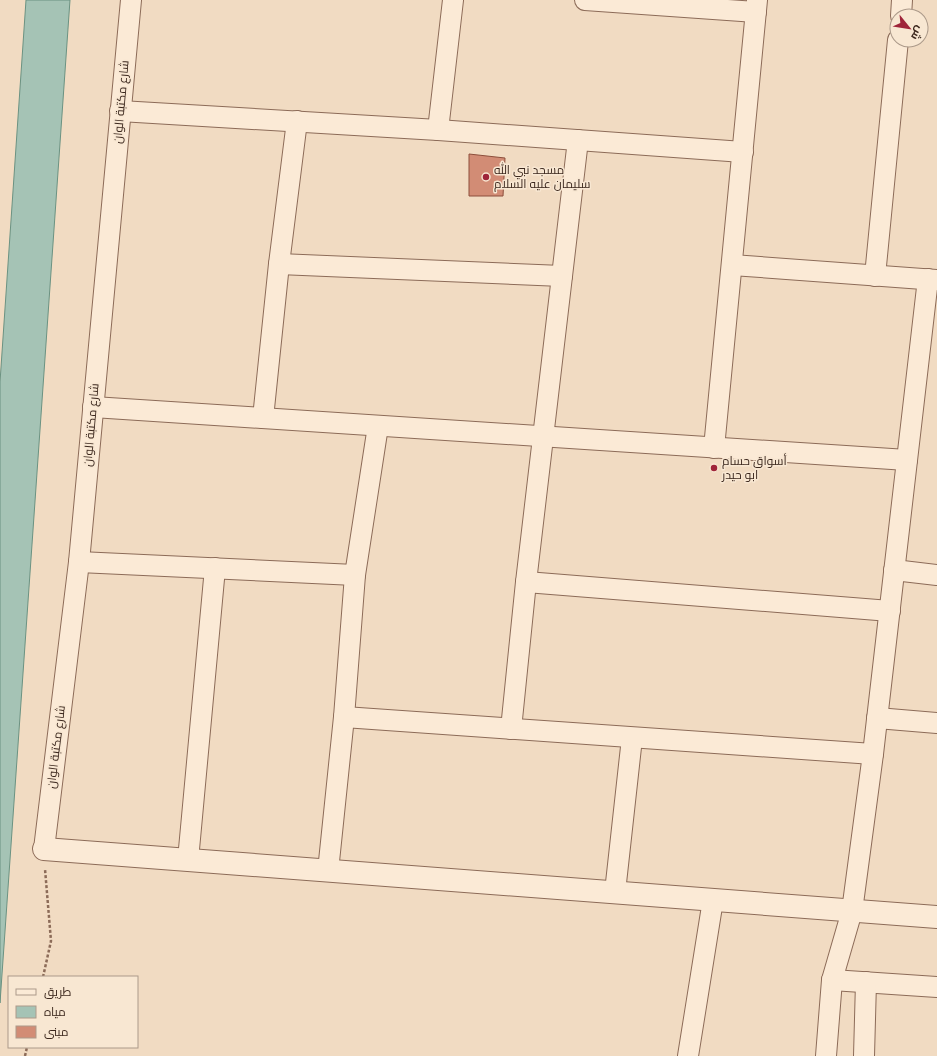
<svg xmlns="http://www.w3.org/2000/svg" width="937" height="1056" font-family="'Roboto Serif',Cairo,serif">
  <rect width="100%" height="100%" fill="#f1dbc2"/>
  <polygon fill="#a5c3b5" stroke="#6b9282" points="26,0 70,0 0,1003 0,382"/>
  <polygon fill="#d28c75" stroke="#8d4f3c" points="469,154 505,158 503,196 469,196"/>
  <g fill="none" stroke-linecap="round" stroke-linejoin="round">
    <g stroke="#8c6b58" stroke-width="22">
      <g id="minor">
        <polyline points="585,0 756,12"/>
        <polyline points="901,16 902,0"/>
        <polyline points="120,111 438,130 743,152"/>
        <polyline points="438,130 453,0"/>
        <polyline points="279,264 562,276"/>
        <polyline points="732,265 937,280"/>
        <polyline points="875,276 898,40"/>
        <polyline points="93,407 907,460"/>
        <polyline points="263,418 279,264 297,121"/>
        <polyline points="714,448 757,0"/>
        <polyline points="79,562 355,575"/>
        <polyline points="894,570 937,575"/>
        <polyline points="526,582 890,611"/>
        <polyline points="344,717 873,754"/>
        <polyline points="877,718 937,723"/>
        <polyline points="511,729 526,582 578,140"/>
        <polyline points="44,849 79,562 131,0"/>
        <polyline points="188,860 215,568"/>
        <polyline points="328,871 344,717 355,575 378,426"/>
        <polyline points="615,892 632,738"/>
        <polyline points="832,980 937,987"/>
        <polyline points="688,1056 713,900"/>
        <polyline points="826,1056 832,980 852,911 873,754 928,279"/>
        <polyline points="864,1056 866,982"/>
      </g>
    </g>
    <g stroke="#8c6b58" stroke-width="24">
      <polyline id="tertiary" points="44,849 937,917"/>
    </g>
    <g stroke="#8c6b58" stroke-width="2.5" stroke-dasharray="3 2" stroke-linecap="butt">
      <polyline points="43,977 51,941 45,869"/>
      <polyline points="25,1056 27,1047"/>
    </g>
    <use href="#minor" stroke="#fbead6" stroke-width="20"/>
    <use href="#tertiary" stroke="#fbead6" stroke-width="22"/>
  </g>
  <g fill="#9f2439" stroke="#f8e7d2" stroke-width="1.5">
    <circle cx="486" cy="177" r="4"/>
    <circle cx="714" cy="468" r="4"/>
  </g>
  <g text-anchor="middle" stroke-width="3" stroke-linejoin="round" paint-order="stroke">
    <g font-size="12" fill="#3b271d" stroke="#f8e7d2">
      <text transform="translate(121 102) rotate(-85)" y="4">شارع مكتبة الوان</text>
      <text transform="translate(91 425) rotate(-85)" y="4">شارع مكتبة الوان</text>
      <text transform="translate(56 747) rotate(-83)" y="4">شارع مكتبة الوان</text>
    </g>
    <g font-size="12" fill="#3b271d" stroke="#f8e7d2" text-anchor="start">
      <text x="494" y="174">مسجد نبي الله<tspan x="494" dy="14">سليمان عليه السلام</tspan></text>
      <text x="722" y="465">أسواق حسام<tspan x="722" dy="14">ابو حيدر</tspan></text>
    </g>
  </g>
  <rect x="8" y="976" width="130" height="72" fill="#f8e7d2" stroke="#ac9a8a"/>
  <rect x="16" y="989" width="20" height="6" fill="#fbead6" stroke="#ac9a8a"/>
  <text x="44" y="996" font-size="12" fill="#3b271d">طريق</text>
  <rect x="16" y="1006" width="20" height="12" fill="#a5c3b5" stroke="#ac9a8a"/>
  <text x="44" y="1016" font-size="12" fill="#3b271d">مياه</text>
  <rect x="16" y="1026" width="20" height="12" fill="#d28c75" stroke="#ac9a8a"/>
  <text x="44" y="1036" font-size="12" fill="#3b271d">مبنى</text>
  <g transform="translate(909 28) rotate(120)"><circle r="19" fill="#f8e7d2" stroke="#ac9a8a"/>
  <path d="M0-3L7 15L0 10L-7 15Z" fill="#9f2439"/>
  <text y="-6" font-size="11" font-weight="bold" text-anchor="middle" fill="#3b271d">ش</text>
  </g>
</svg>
